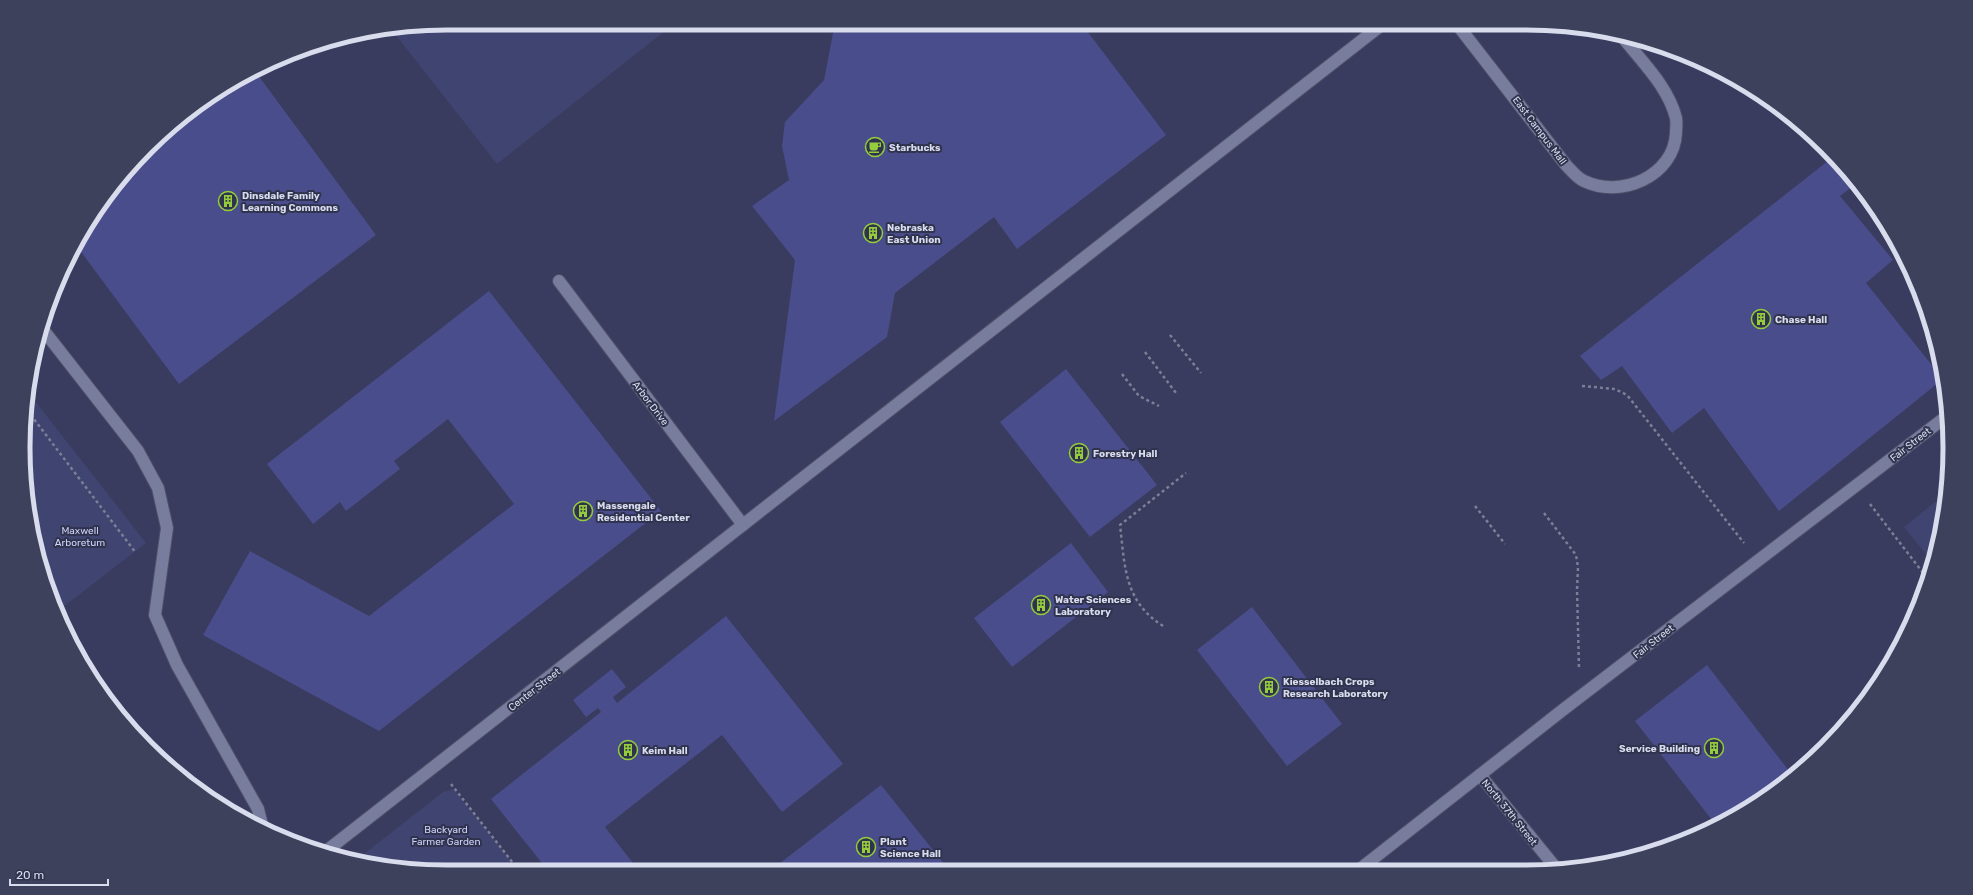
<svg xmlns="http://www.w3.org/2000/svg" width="1973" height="895" font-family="Rubik,sans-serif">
  <rect width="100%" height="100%" fill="#30334e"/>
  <polygon fill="#393c5e" points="447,23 1526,23 1608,31 1688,55 1761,94 1826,147 1878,211 1918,285 1942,364 1950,447 1942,530 1918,610 1862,706 1784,784 1688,840 1581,868 447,872 364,864 285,840 235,815 168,767 128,727 80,660 46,584 31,530 23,447 31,365 46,311 80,235 128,168 168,128 235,80 311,46 365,31"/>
  <g fill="#404470">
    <polygon points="448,23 675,23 497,164 391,29"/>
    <polygon points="28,392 146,543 58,611 46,584 31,530 23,447"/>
    <polygon points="1945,494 1942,530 1932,562 1904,527"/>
    <polygon points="454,789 520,872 447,872 364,864 355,861 443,792"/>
  </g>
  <g fill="#494d8b">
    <polygon points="835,23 1081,23 1166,135 1017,249 994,217 895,293 887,337 774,421 795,260 752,206 789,180 782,146 785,122 824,80"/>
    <polygon points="255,71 376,235 179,384 76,245 80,235 128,168 168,128 235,80"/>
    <polygon points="1833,157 1856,184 1840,196 1893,260 1866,283 1943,379 1779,511 1704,408 1672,433 1622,366 1601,380 1580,356"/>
    <polygon points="489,291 661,511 379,731 203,635 250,551 369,616 514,504 448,419 394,461 400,469 346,511 340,502 313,524 267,464"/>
    <polygon points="1066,369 1157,485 1090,537 1000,422"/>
    <polygon points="1071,543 1108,592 1012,667 974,618"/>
    <polygon points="1252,607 1342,724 1287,766 1197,650"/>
    <polygon points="726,616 843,764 782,812 722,735 605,827 639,871 549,872 491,799 601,712 598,708 586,717 573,700 612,669 626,687 613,697 617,703"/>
    <polygon points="1707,665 1793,776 1784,784 1715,824 1635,721"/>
    <polygon points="881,785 949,870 770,871 846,812"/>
  </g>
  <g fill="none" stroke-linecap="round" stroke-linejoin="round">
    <g stroke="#4f5068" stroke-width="14">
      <g id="minor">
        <path d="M1456 23 1566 165C1571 170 1577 178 1584 181 1621 199 1674 176 1676 133 1676 128 1677 123 1676 118 1668 86 1641 61 1621 35"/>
        <polyline points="559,281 743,525"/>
        <polyline points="41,327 138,451 158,488 167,528 155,615 177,665 258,809 263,829"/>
        <polyline points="1480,775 1556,868"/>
        <polyline points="325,852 1384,23"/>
        <polyline points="1360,869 1564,709 1947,416"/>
      </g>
    </g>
    <g stroke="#7c7f96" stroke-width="2.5" stroke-dasharray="3 3" stroke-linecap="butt">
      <polyline points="1170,335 1201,373"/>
      <polyline points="1145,352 1176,393"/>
      <polyline points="1122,374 1139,396 1159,406"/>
      <polyline points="1582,386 1615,389 1627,395 1744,543"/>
      <polyline points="27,410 136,553"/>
      <polyline points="1870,504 1927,578"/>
      <polyline points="1475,506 1505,544"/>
      <polyline points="1544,513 1576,555 1578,567 1577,590 1579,668"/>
      <path d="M1163 626C1124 601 1125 567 1120 525L1186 473"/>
      <polyline points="451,784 513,863 514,872"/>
    </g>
    <use href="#minor" stroke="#797d9d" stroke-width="12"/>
  </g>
  <defs>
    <g id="cafe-ring" transform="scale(1)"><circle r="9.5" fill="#30334e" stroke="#94cc3c" stroke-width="1.5"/><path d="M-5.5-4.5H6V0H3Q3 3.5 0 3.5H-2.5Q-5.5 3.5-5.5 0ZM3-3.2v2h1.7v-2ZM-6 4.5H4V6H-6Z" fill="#94cc3c"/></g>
    <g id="building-ring" transform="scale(1)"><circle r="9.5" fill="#30334e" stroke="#94cc3c" stroke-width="1.5"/><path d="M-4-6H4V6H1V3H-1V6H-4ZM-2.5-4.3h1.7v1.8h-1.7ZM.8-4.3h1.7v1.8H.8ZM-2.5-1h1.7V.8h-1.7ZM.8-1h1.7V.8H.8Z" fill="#94cc3c"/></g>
  </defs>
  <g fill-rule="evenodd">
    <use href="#cafe-ring" x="875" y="147"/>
    <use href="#building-ring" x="228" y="201"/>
    <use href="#building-ring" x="873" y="233"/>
    <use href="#building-ring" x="1761" y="319"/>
    <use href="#building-ring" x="1079" y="453"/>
    <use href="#building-ring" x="583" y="511"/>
    <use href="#building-ring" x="1041" y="605"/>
    <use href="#building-ring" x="1269" y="687"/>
    <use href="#building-ring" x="1714" y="748"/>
    <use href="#building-ring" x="628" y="750"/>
    <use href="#building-ring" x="866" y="847"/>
  </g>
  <g text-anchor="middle" stroke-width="4" stroke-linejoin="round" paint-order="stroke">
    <g font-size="10" fill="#d9dced" stroke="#30334e">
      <text transform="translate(1540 130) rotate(53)" y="4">East Campus Mall</text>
      <text transform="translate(651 403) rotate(53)" y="4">Arbor Drive</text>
      <text transform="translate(1910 444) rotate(-38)" y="4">Fair Street</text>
      <text transform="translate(1653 641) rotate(-38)" y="4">Fair Street</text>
      <text transform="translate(534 689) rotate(-38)" y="4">Center Street</text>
      <text transform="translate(1510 812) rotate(51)" y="4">North 37th Street</text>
    </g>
    <g font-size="10" font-weight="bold" fill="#d9dced" stroke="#30334e" text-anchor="start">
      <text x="889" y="151">Starbucks</text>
      <text x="242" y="199">Dinsdale Family<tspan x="242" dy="12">Learning Commons</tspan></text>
      <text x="887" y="231">Nebraska<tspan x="887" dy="12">East Union</tspan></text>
      <text x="1775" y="323">Chase Hall</text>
      <text x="1093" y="457">Forestry Hall</text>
      <text x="597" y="509">Massengale<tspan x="597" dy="12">Residential Center</tspan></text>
      <text x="1055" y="603">Water Sciences<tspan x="1055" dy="12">Laboratory</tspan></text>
      <text x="1283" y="685">Kiesselbach Crops<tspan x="1283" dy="12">Research Laboratory</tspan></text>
      <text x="1700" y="752" text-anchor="end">Service Building</text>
      <text x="642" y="754">Keim Hall</text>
      <text x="880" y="845">Plant<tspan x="880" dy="12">Science Hall</tspan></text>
    </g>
    <g font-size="10" fill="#ced4f9" stroke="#30334e">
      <text x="80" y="534">Maxwell<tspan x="80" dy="12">Arboretum</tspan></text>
      <text x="446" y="833">Backyard<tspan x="446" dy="12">Farmer Garden</tspan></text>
    </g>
  </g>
  <path d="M0 0H1973V895H0ZM447 30H1526A417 417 0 0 1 1943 447V448A417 417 0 0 1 1526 865H447A417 417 0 0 1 30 448V447A417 417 0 0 1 447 30Z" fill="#3e415b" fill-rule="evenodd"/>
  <path fill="none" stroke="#d9dced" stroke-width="5" d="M447 30H1526A417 417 0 0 1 1943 447V448A417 417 0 0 1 1526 865H447A417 417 0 0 1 30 448V447A417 417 0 0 1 447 30Z"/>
  <path d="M10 879v6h98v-6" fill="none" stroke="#d9dced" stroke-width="2"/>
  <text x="16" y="879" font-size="12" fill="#d9dced" stroke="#30334e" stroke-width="3" paint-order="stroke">20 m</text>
</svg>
